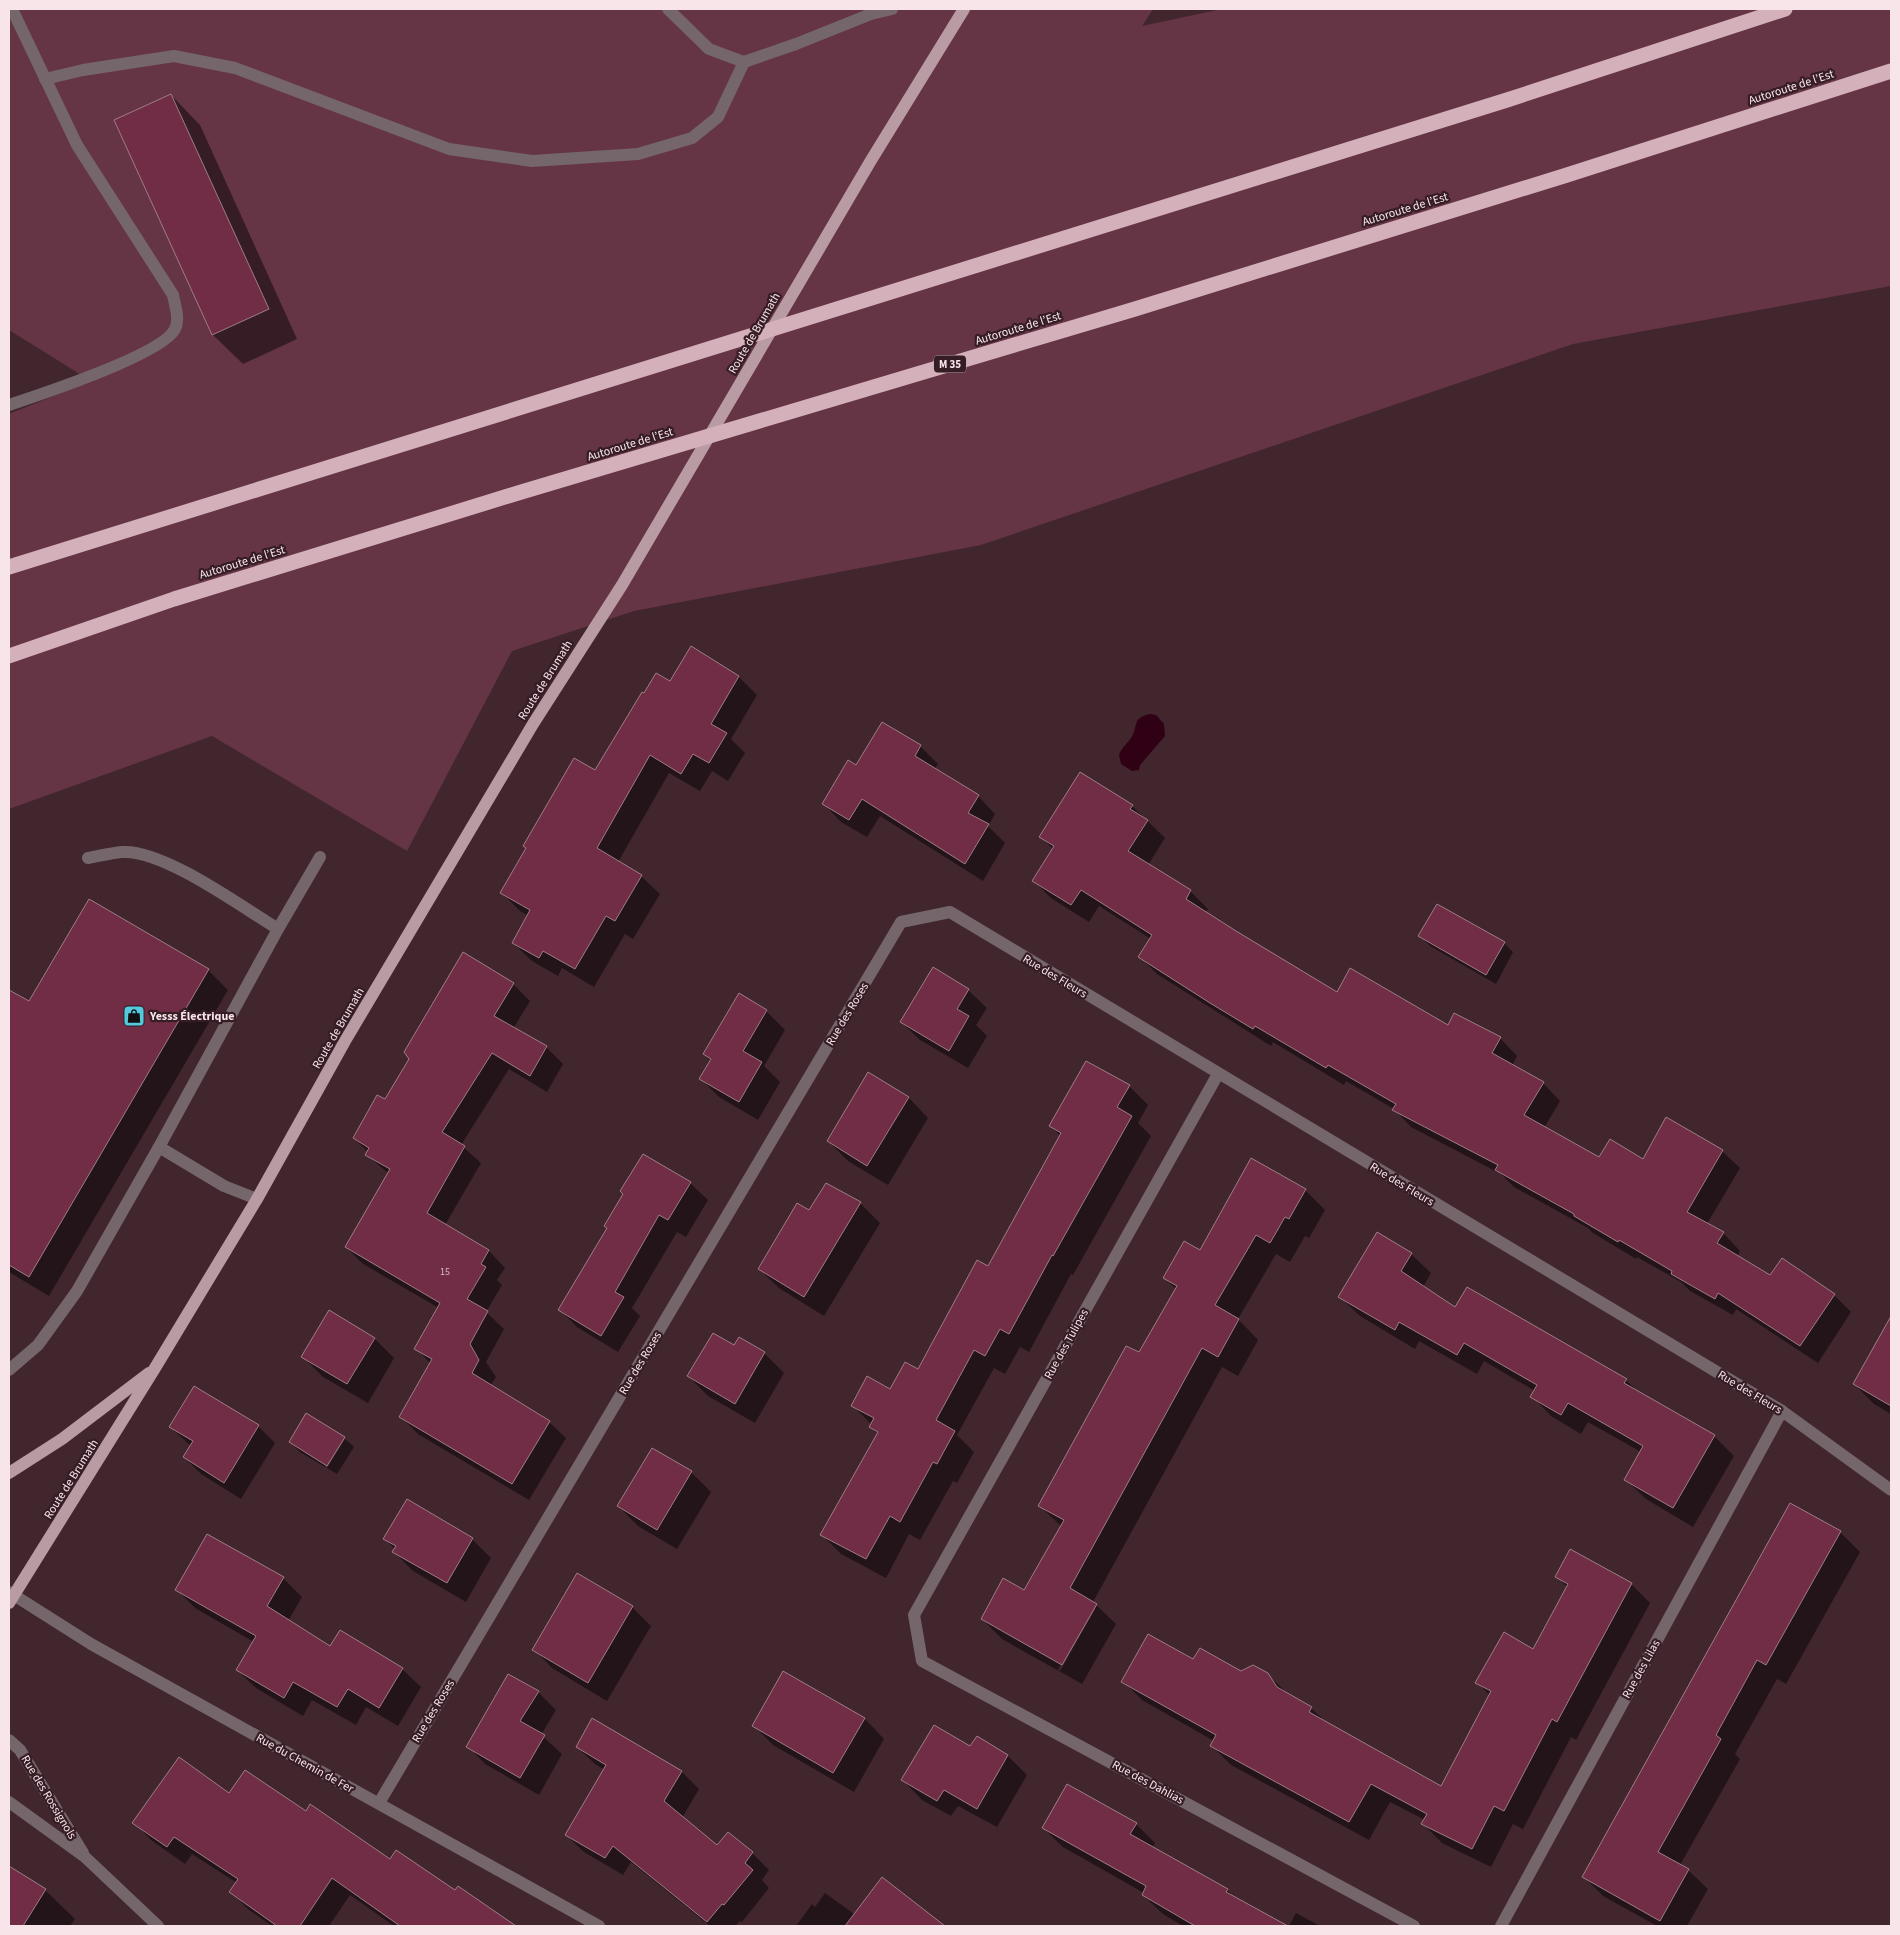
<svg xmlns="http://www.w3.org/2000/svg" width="1900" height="1935" font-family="'Source Sans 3',sans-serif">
  <rect width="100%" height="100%" fill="#41262e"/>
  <polygon fill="#663545" points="9,9 1153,9 1142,26 1222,9 1891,9 1891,286 1573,344 981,545 634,611 512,651 407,851 212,736 9,809 9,414 91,381 9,330"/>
  <path fill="#300015" d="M1150 714 1156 715 1164 724 1165 736 1140 765 1139 770 1132 771 1121 764 1119 755C1121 748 1127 744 1131 738 1139 726 1131 718 1150 714Z"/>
  <g fill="#0007" fill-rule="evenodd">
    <polygon points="171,95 200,125 297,339 243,364 213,335 115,120"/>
    <polygon points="739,677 757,695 731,739 745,753 728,781 712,771 700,791 669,773 618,862 641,876 660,894 633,939 625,934 594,987 562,968 558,976 532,961 513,943 529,916 520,911 502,893 595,772 671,683"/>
    <polygon points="920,746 938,764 934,770 978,796 995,814 988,826 1005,843 983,881 880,816 867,837 841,822 824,804 857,767"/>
    <polygon points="1081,774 1132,806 1165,838 1148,865 1190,891 1208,909 1205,913 1337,994 1448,1027 1500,1038 1517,1056 1512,1066 1543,1083 1560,1101 1544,1128 1599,1158 1643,1160 1722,1151 1740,1168 1707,1224 1723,1233 1740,1251 1737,1257 1771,1277 1834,1295 1851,1312 1818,1363 1736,1309 1733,1315 1690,1291 1681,1282 1637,1257 1636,1259 1593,1233 1588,1228 1514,1187 1501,1174 1411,1127 1394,1109 1346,1081 1344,1085 1273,1042 1271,1046 1157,974 1140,957 1151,939 1099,906 1089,922 1051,898 1034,881 1053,849 1041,837"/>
    <polygon points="89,901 208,970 228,990 49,1296 9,1272 9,991 29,1003"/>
    <polygon points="1420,936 1504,943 1513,952 1496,984 1430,946"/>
    <polygon points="513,984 530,1001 513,1029 546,1047 563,1064 547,1092 509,1069 461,1145 481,1163 445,1225 489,1251 505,1268 497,1280 502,1285 486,1312 504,1329 486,1362 496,1377 490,1386 549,1422 566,1438 529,1500 418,1434 401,1417 431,1364 416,1348 439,1308 363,1264 346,1247 389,1174 367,1155 368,1152 354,1138 386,1101"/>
    <polygon points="968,990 987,1008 976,1025 987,1036 968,1068 920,1040 901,1022"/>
    <polygon points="739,995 766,1011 785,1030 764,1066 780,1082 758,1120 719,1097 700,1078 711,1061 704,1054"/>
    <polygon points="869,1074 909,1098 928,1118 888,1185 848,1161 828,1141"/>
    <polygon points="1129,1086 1148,1105 1138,1123 1151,1136 1073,1275 1071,1274 1029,1352 1020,1347 1005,1374 994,1368 957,1435 974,1452 957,1483 953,1481 920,1540 909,1534 886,1578 841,1554 822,1535 878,1434 871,1427 872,1425 852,1405 891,1390 918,1370 988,1268 1061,1137 1051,1126"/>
    <polygon points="643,1155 690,1183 708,1200 686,1237 677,1232 632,1308 640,1316 618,1352 577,1327 560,1310 608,1228"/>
    <path d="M1251 1159 1305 1190 1325 1210 1309 1238 1305 1236 1290 1262 1276 1254 1238 1319 1258 1340 1238 1376 1222 1367 1093 1602 1116 1624 1082 1684 1002 1639 982 1619 1025 1592 1062 1527 1040 1506 1139 1354 1176 1289 1164 1278 1200 1252ZM1092 1609H1095L1060 1671 1058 1670Z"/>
    <polygon points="860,1203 880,1223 824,1316 779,1288 759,1269"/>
    <polygon points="1411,1254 1431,1273 1423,1287 1455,1309 1626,1380 1640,1394 1714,1436 1734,1456 1693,1527 1646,1499 1626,1480 1641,1452 1588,1422 1581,1434 1551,1416 1532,1396 1535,1391 1484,1361 1477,1374 1419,1341 1415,1349 1360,1316 1340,1297"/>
    <polygon points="330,1312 375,1339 394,1358 368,1403 323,1377 303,1357"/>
    <polygon points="1883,1332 1891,1337 1891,1414 1874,1404 1854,1384"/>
    <polygon points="734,1347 764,1353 784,1373 755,1423 708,1396 688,1376"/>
    <polygon points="194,1388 258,1426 275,1443 241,1499 201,1474 184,1457 191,1446 170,1427"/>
    <polygon points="306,1415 345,1438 342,1438 325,1467 300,1452 290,1442"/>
    <polygon points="345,1439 354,1447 337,1474 327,1468"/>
    <polygon points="652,1449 691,1472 711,1492 677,1549 638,1526 618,1506"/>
    <polygon points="1791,1505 1840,1532 1860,1552 1786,1684 1777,1679 1735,1754 1740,1759 1680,1865 1688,1870 1708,1889 1687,1926 1657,1926 1603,1896 1584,1877"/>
    <polygon points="207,1535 283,1578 302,1597 288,1621 331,1648 402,1669 421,1687 398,1726 366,1707 356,1725 312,1700 303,1716 256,1688 237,1670 254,1642 195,1608 177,1590"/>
    <polygon points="385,1539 472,1539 491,1558 466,1602 413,1571 394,1552 395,1549"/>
    <polygon points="1557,1576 1631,1584 1650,1603 1576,1740 1571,1737 1523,1829 1513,1824 1491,1867 1442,1843 1423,1824 1425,1820 1390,1802 1369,1840 1231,1765 1212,1746 1214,1741 1142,1700 1123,1681 1194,1661 1241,1673 1267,1674 1287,1693 1311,1708 1327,1723 1442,1788 1490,1696 1477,1682 1533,1650 1568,1588"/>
    <polygon points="632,1607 651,1626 607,1701 552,1668 534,1649"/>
    <polygon points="784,1672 865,1719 884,1739 854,1792 773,1745 753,1725"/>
    <polygon points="538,1692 556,1710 541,1735 562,1754 539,1795 485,1764 468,1746"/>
    <polygon points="593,1720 682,1772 699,1789 682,1818 717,1847 752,1853 769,1870 762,1880 769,1888 742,1922 740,1921 735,1926 710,1926 631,1862 623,1875 584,1852 566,1835 605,1770 595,1764 577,1747"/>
    <polygon points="971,1748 1008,1756 1027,1775 997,1827 958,1806 951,1816 922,1800 903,1780"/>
    <polygon points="229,1795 306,1813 390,1860 455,1892 458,1888 514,1926 394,1926 350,1895 329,1926 272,1926 249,1910 231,1892 237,1883 192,1854 185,1864 151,1840 134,1822"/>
    <polygon points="1136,1824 1155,1843 1152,1848 1227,1890 1235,1898 1285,1926 1183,1926 1163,1914 1143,1895 1144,1893 1063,1847 1043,1828"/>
    <polygon points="9,1868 45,1890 75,1919 70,1926 9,1926"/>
    <polygon points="883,1879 943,1926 873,1926 858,1912"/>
    <polygon points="825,1893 861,1919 868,1926 796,1926 812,1904 815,1907"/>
    <polygon points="1296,1913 1320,1926 1289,1926"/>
  </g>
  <g fill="#722d46" stroke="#9d7d85">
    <polygon points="171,94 269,309 212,335 114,120"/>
    <polygon points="691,646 739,676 711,724 727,733 709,763 693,754 681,774 650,755 597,848 642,875 615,921 606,916 575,969 543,951 539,958 512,943 530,910 500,893 526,848 523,846 574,758 595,770 642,692 644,693 656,673 670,681"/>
    <polygon points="882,722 921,745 915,756 979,795 968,813 989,824 965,864 862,799 849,820 822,804 848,760 856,765"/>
    <polygon points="1080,772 1133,805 1130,809 1148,820 1128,851 1191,890 1186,899 1236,931 1337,992 1350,968 1448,1025 1454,1013 1501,1037 1492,1053 1544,1082 1524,1115 1599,1157 1610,1139 1643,1159 1666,1117 1723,1150 1687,1212 1724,1232 1717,1243 1770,1275 1782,1258 1835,1294 1800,1346 1718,1293 1715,1299 1671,1274 1672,1271 1619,1240 1618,1242 1574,1216 1574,1214 1495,1170 1498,1165 1392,1110 1396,1104 1328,1065 1326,1068 1255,1026 1253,1029 1210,1003 1138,957 1152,935 1081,890 1071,905 1032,881 1054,846 1039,837"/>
    <polygon points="89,899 209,969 29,1277 9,1265 9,990 29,1001"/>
    <polygon points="1437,904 1505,942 1486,975 1418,936"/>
    <polygon points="463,952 514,983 494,1016 547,1046 530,1076 492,1053 442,1132 465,1146 427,1213 489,1250 481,1264 486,1267 467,1299 488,1311 470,1344 479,1360 472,1373 550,1421 512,1484 399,1417 432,1359 414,1349 440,1303 345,1247 390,1169 365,1155 369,1148 353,1138 377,1095 385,1099 409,1059 404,1052"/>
    <polygon points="933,967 969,989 957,1009 969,1016 949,1051 900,1022"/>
    <polygon points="739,993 767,1010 743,1051 762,1062 739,1102 699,1079 711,1059 703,1054"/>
    <polygon points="1086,1061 1130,1085 1117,1107 1132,1116 1053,1256 1052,1255 1009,1334 1000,1329 985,1356 974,1350 936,1420 955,1431 937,1464 933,1462 900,1522 890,1516 866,1559 820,1535 878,1432 869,1427 874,1418 851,1406 867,1376 890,1389 905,1362 918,1369 977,1260 988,1266 1061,1133 1049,1126"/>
    <polygon points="868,1072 909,1097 867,1166 827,1141"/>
    <polygon points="643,1154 691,1182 668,1220 659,1215 615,1292 624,1297 601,1336 558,1310 607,1228 604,1226 623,1194 620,1191"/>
    <polygon points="1251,1158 1306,1189 1289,1219 1285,1217 1270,1243 1256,1235 1215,1305 1239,1319 1218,1357 1202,1348 1070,1588 1097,1604 1062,1665 981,1619 1003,1578 1024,1590 1064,1520 1038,1506 1126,1346 1139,1352 1177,1286 1163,1278 1184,1241 1200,1250"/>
    <polygon points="826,1183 861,1202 804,1297 758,1269 797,1203 809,1210"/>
    <polygon points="1377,1232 1412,1253 1401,1271 1455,1307 1467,1287 1627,1379 1624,1383 1715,1435 1673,1508 1624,1480 1643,1446 1568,1403 1561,1415 1530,1397 1537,1385 1464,1343 1457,1355 1399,1322 1395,1330 1338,1297"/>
    <polygon points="329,1310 375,1338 347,1384 301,1357"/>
    <polygon points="1891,1316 1891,1406 1853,1384"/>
    <polygon points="713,1333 734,1345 739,1337 765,1352 735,1404 687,1376"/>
    <polygon points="194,1386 259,1425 224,1483 183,1457 193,1441 169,1427"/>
    <polygon points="306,1413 345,1437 327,1466 289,1442"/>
    <polygon points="652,1448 692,1471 657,1530 617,1506"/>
    <polygon points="407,1499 473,1538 447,1583 392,1552 396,1546 383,1539"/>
    <polygon points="1790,1503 1841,1531 1766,1665 1757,1660 1716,1735 1721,1739 1658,1852 1689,1869 1660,1921 1582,1877"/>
    <polygon points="207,1534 284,1577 267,1606 330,1646 340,1630 403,1668 379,1708 348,1689 337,1707 293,1682 284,1698 236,1670 256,1636 175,1590"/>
    <polygon points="1570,1549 1632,1583 1557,1722 1552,1719 1504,1811 1494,1806 1472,1849 1421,1824 1427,1814 1371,1784 1349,1822 1210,1746 1216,1735 1121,1682 1148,1634 1193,1659 1200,1648 1241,1671 1253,1665 1268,1673 1277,1687 1312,1707 1309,1712 1441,1786 1491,1691 1475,1683 1504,1632 1533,1649 1568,1584 1555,1577"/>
    <polygon points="577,1573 633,1606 588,1683 532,1650"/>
    <polygon points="783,1671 865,1718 833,1773 752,1726"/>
    <polygon points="508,1674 539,1691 520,1721 545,1735 520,1778 466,1747"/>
    <polygon points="592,1718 682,1771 664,1801 717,1845 728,1832 753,1852 745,1863 753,1870 724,1905 722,1904 707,1922 613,1846 605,1858 565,1835 606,1765 576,1747"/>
    <polygon points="934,1725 970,1746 977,1736 1008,1755 977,1809 944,1790 937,1801 901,1780"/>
    <polygon points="179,1757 229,1793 245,1770 306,1811 310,1804 390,1859 396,1850 455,1890 458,1886 516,1926 400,1926 332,1878 300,1926 277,1926 229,1892 238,1879 174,1837 167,1847 132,1823"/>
    <polygon points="1067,1784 1137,1823 1130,1834 1228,1889 1226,1892 1288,1926 1195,1926 1142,1895 1146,1886 1042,1828"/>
    <polygon points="9,1866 46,1889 23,1926 9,1926"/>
    <polygon points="882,1877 945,1926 845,1926"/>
  </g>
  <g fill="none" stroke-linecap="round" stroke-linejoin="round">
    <g stroke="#74666a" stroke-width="12">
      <polyline points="668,9 709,49 744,62 796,44 871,14 892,9"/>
      <polyline points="45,79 83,70 174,56 235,68 449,149 532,161 638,154 692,138 718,117 744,62"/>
      <path d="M9 405C39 395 163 354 175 329 180 319 175 306 173 295L77 145 12 9"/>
      <polyline points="278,929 320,857"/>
      <polyline points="1218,1074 914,1615 922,1661 1414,1926"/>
      <polyline points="159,1147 224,1186 257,1199"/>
      <path d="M9 1370 38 1345 77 1291 159 1147 278 929C242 907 163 849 122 852 111 853 99 856 88 858"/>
      <polyline points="9,1592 91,1644 599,1926"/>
      <polyline points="9,1740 20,1750 83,1853"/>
      <polyline points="9,1802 85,1857 158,1926"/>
      <polyline points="379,1803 901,922 950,912 1782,1411 1891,1490"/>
      <polyline points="1501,1926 1782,1411"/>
    </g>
    <g stroke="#b89ba3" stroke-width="12">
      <polyline points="9,1473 62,1439 149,1373"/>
      <polyline points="9,1603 155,1368 257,1199 345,1041 533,724 622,585 870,162 964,9"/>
    </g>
    <g stroke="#d3b0ba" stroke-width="15">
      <polyline points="9,567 1507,100 1785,9"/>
      <polyline points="9,656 174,599 518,493 1135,309 1567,175 1891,71"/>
    </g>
  </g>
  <defs>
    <g id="shop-square" transform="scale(1.125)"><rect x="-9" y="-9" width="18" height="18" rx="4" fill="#54cade" stroke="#361d25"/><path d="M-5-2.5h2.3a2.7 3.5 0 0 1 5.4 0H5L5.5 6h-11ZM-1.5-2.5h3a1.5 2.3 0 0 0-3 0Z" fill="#111"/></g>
  </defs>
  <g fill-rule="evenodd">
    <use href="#shop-square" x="134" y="1016"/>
  </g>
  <g text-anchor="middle" stroke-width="4.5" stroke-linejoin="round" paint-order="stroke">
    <g font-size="10" fill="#d6b7c1">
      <text x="445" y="1275">15</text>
    </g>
    <rect fill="#361d25" stroke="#bea9af" stroke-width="1" x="934" y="355.5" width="32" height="17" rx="4"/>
    <g font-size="11" font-weight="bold" fill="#f8e5ea">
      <text x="950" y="368">M 35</text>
    </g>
    <g font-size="12" fill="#f8e5ea" stroke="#361d25">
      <text transform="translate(1791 87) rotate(-18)" y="4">Autoroute de l’Est</text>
      <text transform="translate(1405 209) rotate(-17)" y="4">Autoroute de l’Est</text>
      <text transform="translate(1018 328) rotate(-17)" y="4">Autoroute de l’Est</text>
      <text transform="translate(754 333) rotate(-60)" y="4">Route de Brumath</text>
      <text transform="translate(630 444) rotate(-17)" y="4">Autoroute de l’Est</text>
      <text transform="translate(242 562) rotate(-17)" y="4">Autoroute de l’Est</text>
      <text transform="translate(545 680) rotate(-58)" y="4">Route de Brumath</text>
      <text transform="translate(1055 976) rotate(31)" y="4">Rue des Fleurs</text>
      <text transform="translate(847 1014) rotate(-59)" y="4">Rue des Roses</text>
      <text transform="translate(338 1028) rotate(-60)" y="4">Route de Brumath</text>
      <text transform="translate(1402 1184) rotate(31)" y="4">Rue des Fleurs</text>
      <text transform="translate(1066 1344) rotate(-61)" y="4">Rue des Tulipes</text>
      <text transform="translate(640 1363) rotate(-59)" y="4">Rue des Roses</text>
      <text transform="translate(1750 1392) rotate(31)" y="4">Rue des Fleurs</text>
      <text transform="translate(71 1479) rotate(-58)" y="4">Route de Brumath</text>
      <text transform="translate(1641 1669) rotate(-61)" y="4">Rue des Lilas</text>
      <text transform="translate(433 1711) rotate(-59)" y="4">Rue des Roses</text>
      <text transform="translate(305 1763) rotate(29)" y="4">Rue du Chemin de Fer</text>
      <text transform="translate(1148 1782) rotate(28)" y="4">Rue des Dahlias</text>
      <text transform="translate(49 1797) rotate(59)" y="4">Rue des Rossignols</text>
    </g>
    <g font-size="12" font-weight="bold" fill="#f8e5ea" stroke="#361d25" text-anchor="start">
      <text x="150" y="1020">Yesss Électrique</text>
    </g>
  </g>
  <rect width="1900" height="1935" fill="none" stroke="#f8e5ea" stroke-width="20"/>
</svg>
